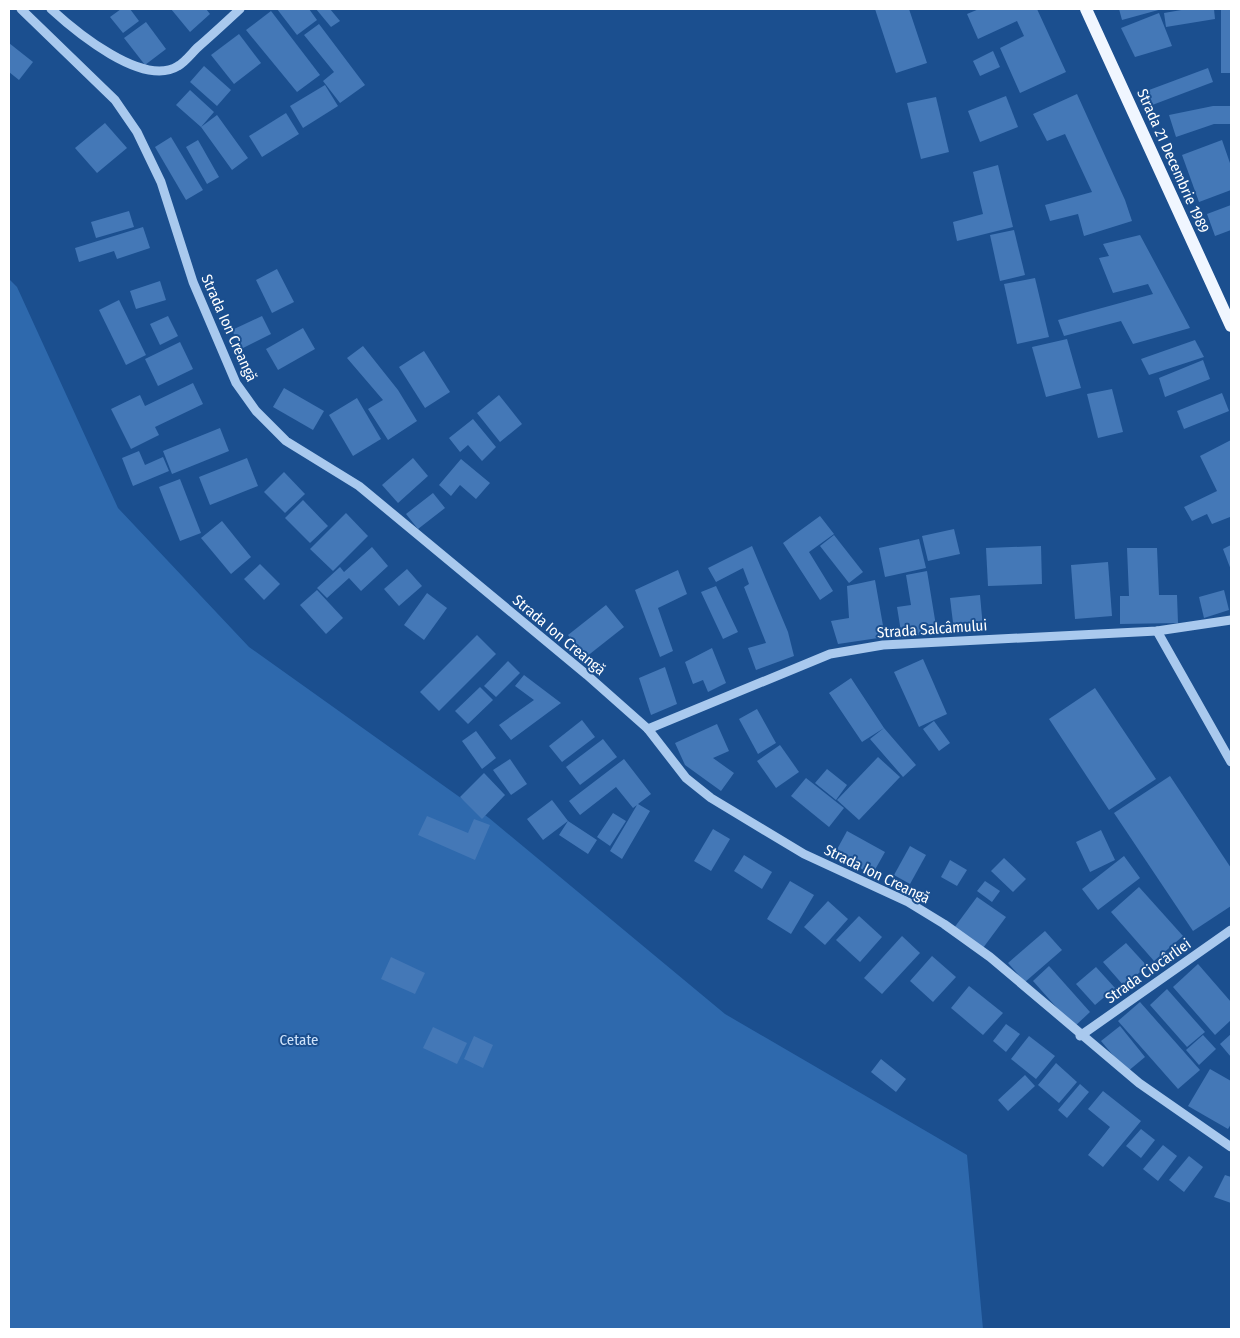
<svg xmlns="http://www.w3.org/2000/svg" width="1240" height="1338" font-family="'Fira Sans Condensed',sans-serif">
  <rect width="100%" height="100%" fill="#1b4f8f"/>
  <polygon fill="#2e69ad" points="9,279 17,287 118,508 249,647 489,818 725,1014 967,1155 983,1329 9,1329"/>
  <g fill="#4478b7">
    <polygon points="121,9 130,9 139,21 123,33 110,17"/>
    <polygon points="171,9 206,9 210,14 190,32"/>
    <polygon points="277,9 309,9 317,20 297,35"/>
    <polygon points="316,9 330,9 340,21 331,27"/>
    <polygon points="875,9 909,9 927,63 896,73"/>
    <polygon points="979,9 1037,9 1066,72 1020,93 1000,48 1024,36 1017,21 978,39 967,14"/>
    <polygon points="1119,9 1162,9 1122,20"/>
    <polygon points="1187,9 1214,9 1215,19 1166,27 1164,13"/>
    <rect x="1221" y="9" width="10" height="64"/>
    <polygon points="271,11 320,75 297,92 246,30"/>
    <polygon points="1159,13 1172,46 1135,57 1121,28"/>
    <polygon points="146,22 166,49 145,65 124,38"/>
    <polygon points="319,24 365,85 340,103 323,81 334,72 304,35"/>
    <polygon points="239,34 261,63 234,84 211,55"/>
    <polygon points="9,43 33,62 19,80 9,72"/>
    <polygon points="993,51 1000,67 980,76 973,61"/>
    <polygon points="204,66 231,90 217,106 190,82"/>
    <polygon points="1208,68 1213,82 1147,107 1141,93"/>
    <polygon points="325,85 338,106 303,128 290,106"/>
    <polygon points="190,90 214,112 201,127 217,115 248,158 232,170 201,127 176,105"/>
    <polygon points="1077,94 1125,200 1132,221 1084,236 1078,214 1050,221 1045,205 1092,192 1065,134 1047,141 1033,114"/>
    <polygon points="1006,96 1018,127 980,142 968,111"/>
    <polygon points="936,97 949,152 921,159 907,103"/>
    <polygon points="1213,106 1231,106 1231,124 1214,124 1176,137 1169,115"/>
    <polygon points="286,113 299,134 262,157 249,136"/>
    <polygon points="105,123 127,148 97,173 75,148"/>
    <polygon points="171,137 203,190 186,200 155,147"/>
    <polygon points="198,140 219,177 207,184 186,147"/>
    <polygon points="1222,140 1231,166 1231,190 1199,202 1182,155"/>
    <polygon points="998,165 1013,227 957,241 953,222 983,214 973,172"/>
    <polygon points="1231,205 1231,230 1215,236 1207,214"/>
    <polygon points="129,211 134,227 96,238 91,222"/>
    <polygon points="143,227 150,248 117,259 114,251 79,262 75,248"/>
    <polygon points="1014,230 1025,275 1000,281 990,235"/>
    <polygon points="1140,235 1190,328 1133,344 1121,321 1064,336 1058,320 1153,294 1148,284 1113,293 1099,258 1109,256 1103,244"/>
    <polygon points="277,269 294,302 272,313 256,280"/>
    <polygon points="1035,278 1049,337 1017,344 1004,284"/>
    <polygon points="160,281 166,300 136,309 130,291"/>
    <polygon points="119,300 146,355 126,365 99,310"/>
    <polygon points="168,316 178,336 160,345 150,324"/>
    <polygon points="262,316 271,334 241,349 232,330"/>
    <polygon points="303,328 315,349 278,370 266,349"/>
    <polygon points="1067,339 1081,388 1046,397 1032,347"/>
    <polygon points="1195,340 1204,357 1149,375 1141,359"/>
    <polygon points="180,342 193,369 158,386 145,359"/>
    <polygon points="363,346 398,390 417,421 388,440 368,409 383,400 347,358"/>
    <polygon points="424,351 450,392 425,408 399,367"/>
    <polygon points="1203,360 1210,379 1165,397 1159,378"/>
    <polygon points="193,383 203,404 155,427 159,435 131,449 111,409 140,395 145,406"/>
    <polygon points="284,388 324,411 313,430 273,407"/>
    <polygon points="1112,389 1123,432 1098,438 1087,394"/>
    <polygon points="1222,393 1229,411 1184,429 1177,411"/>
    <polygon points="499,395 522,424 500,442 477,413"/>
    <polygon points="357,398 381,439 353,456 329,415"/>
    <polygon points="473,419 496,447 482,461 468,445 460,452 449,438"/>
    <polygon points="220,428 229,451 172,474 163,451"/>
    <polygon points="1231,440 1231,520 1230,517 1212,524 1207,514 1192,521 1184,507 1217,491 1200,456"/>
    <polygon points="139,451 145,465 163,457 169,471 133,486 122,458"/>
    <polygon points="247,458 258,486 210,505 199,477"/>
    <polygon points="413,458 428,476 398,503 382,485"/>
    <polygon points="461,459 490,483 476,499 460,485 451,496 439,485"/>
    <polygon points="284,472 305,494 285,513 264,492"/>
    <polygon points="180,479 201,533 180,541 159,487"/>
    <polygon points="433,493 445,508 418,529 406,514"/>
    <polygon points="303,500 328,526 310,543 285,518"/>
    <polygon points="346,513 368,536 333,571 310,549"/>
    <polygon points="820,516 834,534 809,552 833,591 820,600 783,543"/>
    <polygon points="222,521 251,557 231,574 201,538"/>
    <polygon points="954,529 960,554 928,561 922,536"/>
    <polygon points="834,535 863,572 849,583 820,546"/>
    <polygon points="919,539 926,568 885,577 879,548"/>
    <polygon points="1231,545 1231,570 1223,549"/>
    <polygon points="752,546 788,632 794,656 756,670 748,648 766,643 744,587 749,584 743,568 716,582 708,568"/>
    <polygon points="1041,546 1042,584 988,586 986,548"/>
    <polygon points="372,547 388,566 361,591 349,578 327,598 317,588 340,567 344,572"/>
    <polygon points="1127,548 1157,548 1159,595 1177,595 1178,623 1120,624 1120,596 1129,596"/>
    <polygon points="1108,562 1112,616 1075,619 1071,565"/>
    <polygon points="260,564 280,584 264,600 244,579"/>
    <polygon points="407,569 422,586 399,606 384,589"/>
    <polygon points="678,570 687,594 658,608 673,651 660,657 635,590"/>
    <polygon points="927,571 937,632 902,638 897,607 911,605 906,575"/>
    <polygon points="875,580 885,637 838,644 831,621 849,618 847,586"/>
    <polygon points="716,586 738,632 723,639 701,592"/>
    <polygon points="317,590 343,618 326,634 300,605"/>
    <polygon points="1224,590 1229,610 1204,618 1199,597"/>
    <polygon points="427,593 447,608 424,640 404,625"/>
    <polygon points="980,595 983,628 954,631 950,598"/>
    <polygon points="606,605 624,627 586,657 568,635"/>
    <polygon points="477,635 496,654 439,711 420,692"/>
    <polygon points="712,648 726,683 708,692 703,680 693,684 685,662"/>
    <polygon points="923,659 947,714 919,727 894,672"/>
    <polygon points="508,661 520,673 496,697 484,686"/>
    <polygon points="665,667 677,704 651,715 639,678"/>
    <polygon points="524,675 561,703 511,740 499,725 534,700 515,686"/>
    <polygon points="851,678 884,728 916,765 903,777 870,739 884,728 862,742 829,693"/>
    <polygon points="480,687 493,700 468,724 455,711"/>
    <polygon points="1095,688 1156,779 1109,810 1049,719"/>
    <polygon points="757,709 776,743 758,754 739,719"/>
    <polygon points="582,720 595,737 562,762 549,746"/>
    <polygon points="934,721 950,743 939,751 923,729"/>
    <polygon points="717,724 729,751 713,758 734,773 721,791 685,765 675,743"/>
    <polygon points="476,731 496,758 482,769 462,741"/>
    <polygon points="603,739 617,757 580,785 566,767"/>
    <polygon points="780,745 799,772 776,788 757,761"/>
    <polygon points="878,757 900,777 859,820 837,800"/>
    <polygon points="510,759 527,784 511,795 493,770"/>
    <polygon points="624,759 651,794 638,804 650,811 622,859 610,851 637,805 633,808 616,787 580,815 569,801"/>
    <polygon points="827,769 847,785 836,800 815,783"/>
    <polygon points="484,773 505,795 482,819 460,797"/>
    <polygon points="1170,776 1231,868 1231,906 1193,931 1114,813"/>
    <polygon points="806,778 844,808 829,827 791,796"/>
    <polygon points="552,800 568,821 597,840 588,854 559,835 568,821 543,840 527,819"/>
    <polygon points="613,813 626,821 610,846 597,837"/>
    <polygon points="427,816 468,833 474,819 490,825 475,860 418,835"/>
    <polygon points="713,829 730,839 711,871 694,861"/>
    <polygon points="1101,830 1115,860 1090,872 1076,842"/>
    <polygon points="847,831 885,852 872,875 835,853"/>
    <polygon points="910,846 926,855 910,884 894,875"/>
    <polygon points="744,855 772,872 762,889 734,871"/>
    <polygon points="1124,856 1140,878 1098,910 1082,889"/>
    <polygon points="1004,858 1026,879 1013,892 991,871"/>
    <polygon points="950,860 967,870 957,886 941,877"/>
    <polygon points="790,881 814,895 791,934 767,919"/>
    <polygon points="985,881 1000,891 992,902 977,891"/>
    <polygon points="1139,887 1183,936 1154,961 1111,912"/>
    <polygon points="977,897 1006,917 983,948 954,928"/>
    <polygon points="828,901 848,919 825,945 804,927"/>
    <polygon points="859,916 882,937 860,962 836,940"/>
    <polygon points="1045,931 1062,950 1025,982 1008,963"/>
    <polygon points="902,936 920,953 882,994 864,978"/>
    <polygon points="1126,943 1147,966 1124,986 1103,962"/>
    <polygon points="932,956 956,977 933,1002 910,981"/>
    <polygon points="391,957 425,973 415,994 381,979"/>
    <polygon points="1198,964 1231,1002 1231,1020 1215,1035 1173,987"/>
    <polygon points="1049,966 1090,1012 1074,1027 1033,981"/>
    <polygon points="1096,967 1115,988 1095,1005 1076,984"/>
    <polygon points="969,986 1003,1013 983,1035 951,1008"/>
    <polygon points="1167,989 1205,1032 1187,1047 1150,1005"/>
    <polygon points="1140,1002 1200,1070 1178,1089 1118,1021"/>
    <polygon points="1006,1024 1020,1034 1006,1052 993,1041"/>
    <polygon points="1120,1026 1145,1057 1127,1072 1101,1041"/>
    <polygon points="433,1027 467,1043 457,1064 423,1048"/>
    <polygon points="1231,1034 1231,1057 1220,1044"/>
    <polygon points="1203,1035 1216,1049 1199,1065 1186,1050"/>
    <polygon points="474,1036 493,1045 483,1068 464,1059"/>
    <polygon points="1029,1036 1055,1056 1036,1079 1011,1059"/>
    <polygon points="881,1059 906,1079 896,1092 871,1072"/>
    <polygon points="1056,1063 1077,1082 1059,1103 1038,1085"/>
    <polygon points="1210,1069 1231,1081 1231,1124 1228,1129 1188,1106"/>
    <polygon points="1025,1075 1035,1086 1008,1111 998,1100"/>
    <polygon points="1080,1084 1089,1092 1067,1118 1058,1110"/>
    <polygon points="1103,1091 1141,1121 1103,1167 1088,1155 1110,1127 1088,1109"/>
    <polygon points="1141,1129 1155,1140 1141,1158 1126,1146"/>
    <polygon points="1163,1145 1177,1156 1158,1181 1143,1169"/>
    <polygon points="1189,1156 1203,1167 1184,1192 1169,1180"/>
    <polygon points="1225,1175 1231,1177 1231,1203 1214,1197"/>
  </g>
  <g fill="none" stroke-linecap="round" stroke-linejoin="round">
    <g stroke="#a9c9ee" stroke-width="9">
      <polyline points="21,9 115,100 137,132 161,182 193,282 236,383 256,411 286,441 359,486 587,675 648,729 686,778 711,798 804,854 908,902 944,924 990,957 1139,1083 1231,1147"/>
      <path d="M51 9C75 31 143 88 178 66 185 62 191 54 197 48 212 35 226 22 240 9"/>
      <polyline points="1157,631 1231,762"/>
      <polyline points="648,729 830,654 883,645 1157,631 1231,620"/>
      <polyline points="1080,1036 1231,930"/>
    </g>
    <polyline stroke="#f0f6ff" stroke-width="12" points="1086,9 1231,326"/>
  </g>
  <g text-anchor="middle" stroke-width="4" stroke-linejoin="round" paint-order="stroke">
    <g font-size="15" fill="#fff" stroke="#1b4f8f">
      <text transform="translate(1173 161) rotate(66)" y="5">Strada 21 Decembrie 1989</text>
      <text transform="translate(229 328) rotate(66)" y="5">Strada Ion Creangă</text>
      <text transform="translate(932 629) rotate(-4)" y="5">Strada Salcâmului</text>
      <text transform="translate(559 635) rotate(40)" y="5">Strada Ion Creangă</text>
      <text transform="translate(877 874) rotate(26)" y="5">Strada Ion Creangă</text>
      <text transform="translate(1148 971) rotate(-35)" y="5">Strada Ciocârliei</text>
    </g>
    <g font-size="15" fill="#cfe3fa" stroke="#1b4f8f">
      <text x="299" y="1045">Cetate</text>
    </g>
  </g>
  <rect width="1240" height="1338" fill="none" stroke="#ffffff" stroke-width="20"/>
</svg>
